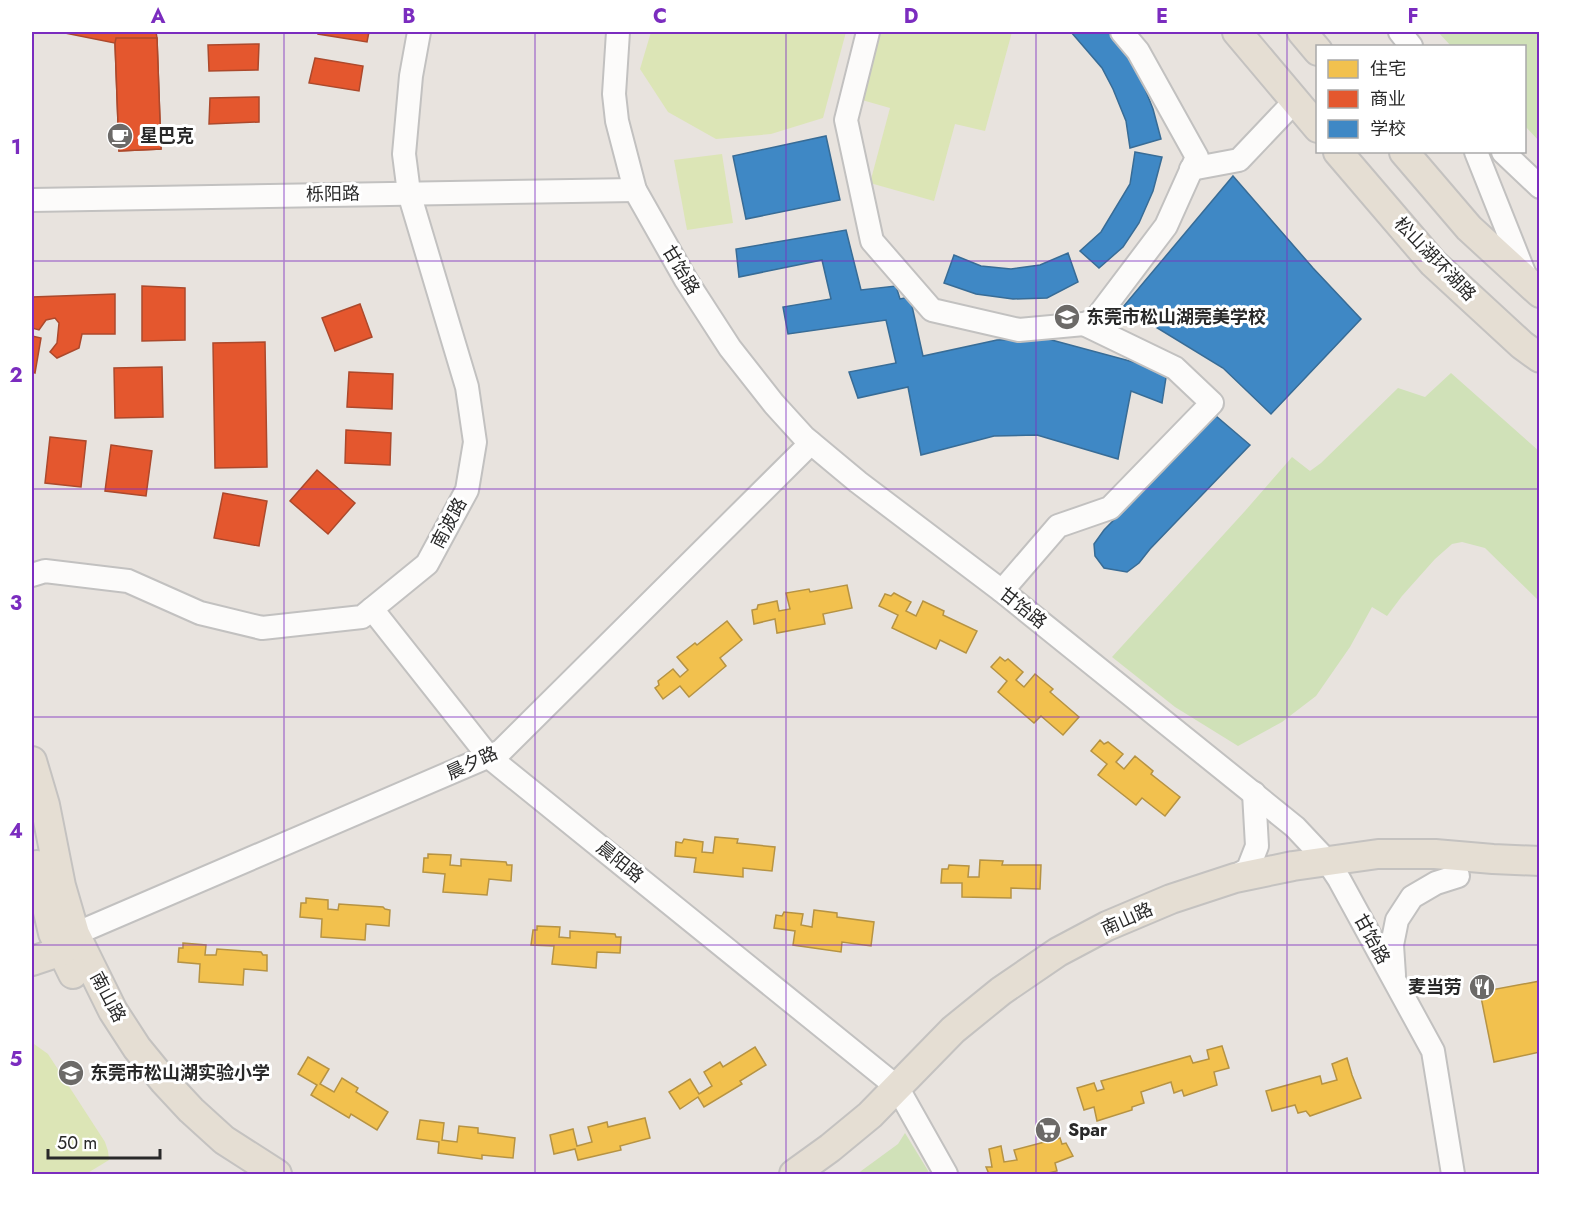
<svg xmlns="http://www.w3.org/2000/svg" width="1571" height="1206" font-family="Jost,'Noto Sans SC',sans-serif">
  <rect width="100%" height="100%" fill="#e8e3de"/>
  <g fill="#d0e1b8">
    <polygon points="1438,32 1539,32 1539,141 1525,126 1524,46 1451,46"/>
    <polygon points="1451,373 1539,451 1539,601 1485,548 1462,542 1452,544 1435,559 1402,596 1387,616 1372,607 1350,647 1316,696 1282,722 1238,746 1175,707 1112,657 1245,511 1292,457 1310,471 1321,463 1398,388 1425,397"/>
    <polygon points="905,1133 930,1174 857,1174 898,1144"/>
  </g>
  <g fill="#dce5b6">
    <polygon points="651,32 846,32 823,118 771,134 716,139 668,112 640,69"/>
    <polygon points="873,32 1012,32 985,131 955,124 934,201 870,183 890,108 855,98"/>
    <polygon points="722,154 733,223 687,230 674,160"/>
    <polygon points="34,1044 48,1054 105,1142 108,1151 109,1160 86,1174 33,1174 32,1172 32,1046"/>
  </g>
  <g fill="#f2c14e" stroke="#b69343" stroke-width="1.5">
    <polygon points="847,585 852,608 823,614 825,624 777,633 775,619 754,624 752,610 757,609 758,605 777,601 779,611 790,609 786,593 809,589 810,592"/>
    <polygon points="894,593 911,602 906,611 916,616 923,601 944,611 943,615 977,631 966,653 940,640 936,649 892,628 898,615 879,606 885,594 891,596"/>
    <polygon points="727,621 742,640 720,658 726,666 689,697 680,686 663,699 655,688 659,685 658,681 673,669 680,677 688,670 677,657 695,643 697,645"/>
    <polygon points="1000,657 1005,661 1008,659 1023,672 1016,680 1024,687 1035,674 1053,689 1050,692 1079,717 1063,735 1041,716 1034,723 998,692 1007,681 991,667"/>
    <polygon points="1100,740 1104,744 1108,742 1123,754 1116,762 1124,769 1135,756 1153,771 1151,774 1180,797 1165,816 1142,798 1136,805 1098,775 1107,764 1091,751"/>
    <polygon points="715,837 738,839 737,843 775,847 772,871 743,868 743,877 694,872 696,858 675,856 676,842 682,843 684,839 703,842 702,852 713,853"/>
    <polygon points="428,854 451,855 450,865 461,866 461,859 506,862 507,865 512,865 511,881 489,879 487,895 443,892 445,874 423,872 424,858 428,858"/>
    <polygon points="980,860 1003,861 1002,865 1041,865 1040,889 1011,888 1011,898 962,897 962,883 941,883 942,869 948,869 949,865 969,866 968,877 979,877"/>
    <polygon points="306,898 328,900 328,909 338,910 339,904 383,907 385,909 390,910 389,926 366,924 365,940 321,937 322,919 300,917 301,903 306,903"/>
    <polygon points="814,910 837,913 837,917 874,922 871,946 842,942 841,952 793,945 795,931 774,928 776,915 782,916 784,912 803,914 801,925 812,927"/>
    <polygon points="537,926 560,927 559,937 570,938 570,931 615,934 616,937 621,937 620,953 597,952 596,968 552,964 554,946 531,945 533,930 537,930"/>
    <polygon points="183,943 206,945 205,955 216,955 217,949 261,952 263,955 267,955 267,971 244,969 243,985 199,982 200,964 178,962 179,948 183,948"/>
    <polygon points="1540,981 1540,1052 1494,1062 1480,992"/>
    <polygon points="1222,1046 1229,1068 1214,1072 1217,1085 1184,1096 1182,1090 1174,1093 1171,1082 1141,1092 1144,1103 1132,1107 1132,1110 1097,1121 1094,1107 1084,1110 1077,1088 1094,1083 1097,1091 1104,1089 1101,1081 1190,1056 1193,1063 1209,1059 1207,1050"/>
    <polygon points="755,1047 766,1065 740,1081 742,1084 704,1107 698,1097 680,1109 669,1092 690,1079 699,1094 712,1086 704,1072 720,1062 723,1067"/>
    <polygon points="308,1057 329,1069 320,1084 334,1092 342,1078 358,1088 356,1092 388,1112 377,1130 351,1114 349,1118 311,1095 317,1085 298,1074"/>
    <polygon points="1347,1058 1352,1075 1361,1098 1310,1116 1306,1111 1298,1113 1295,1105 1272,1111 1266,1091 1320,1076 1322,1084 1337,1080 1332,1064"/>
    <polygon points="645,1118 650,1138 620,1146 621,1150 578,1160 575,1149 554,1154 550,1135 573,1129 577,1146 592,1142 588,1127 607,1122 608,1127"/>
    <polygon points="420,1120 444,1123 442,1140 457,1142 459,1126 478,1128 478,1133 515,1138 513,1158 482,1155 482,1159 438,1153 439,1142 417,1139"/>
    <polygon points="1060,1138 1062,1144 1066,1143 1073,1156 1055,1163 1057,1171 1044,1174 989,1174 986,1167 992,1167 989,1149 1001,1146 1004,1162 1017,1160 1014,1150"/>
  </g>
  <g fill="#e4572e" stroke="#ac492c" stroke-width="1.5">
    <polygon points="60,32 156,32 157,38 161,149 119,151 115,43"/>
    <polygon points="318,32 369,32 367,42 318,34"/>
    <polygon points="116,38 157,38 161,149 119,151 115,43"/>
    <polygon points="259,44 258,70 209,71 208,45"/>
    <polygon points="315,58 363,66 359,91 309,83"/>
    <polygon points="259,97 259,122 209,124 210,98"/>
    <polygon points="142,286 185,288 185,340 142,341"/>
    <polygon points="115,294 115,334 82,334 79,348 57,358 50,352 57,343 59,323 55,318 46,320 39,330 32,328 32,297"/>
    <polygon points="360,304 372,337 335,351 322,318"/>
    <polygon points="32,336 41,338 35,373 32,372"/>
    <polygon points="265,342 267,467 215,468 213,343"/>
    <polygon points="162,367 163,417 115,418 114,368"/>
    <polygon points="349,372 393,374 392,409 347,407"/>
    <polygon points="346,430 391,433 390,465 345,463"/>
    <polygon points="50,437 86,441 81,487 45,483"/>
    <polygon points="111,445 152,451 146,496 105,491"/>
    <polygon points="317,470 355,503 328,534 290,501"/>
    <polygon points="223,493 267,501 259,546 214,538"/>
  </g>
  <g fill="#3f88c5" stroke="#386c96" stroke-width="1.5">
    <polygon points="1071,32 1115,32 1132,56 1153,109 1161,139 1130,148 1126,121 1113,89 1102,68"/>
    <polygon points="826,136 840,200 746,219 733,156"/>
    <polygon points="1135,152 1162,157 1153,191 1139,223 1123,247 1099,268 1080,251 1101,232 1130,184"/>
    <polygon points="1233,176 1313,268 1361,319 1271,414 1223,368 1123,307"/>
    <polygon points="846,230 861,290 896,286 900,299 910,297 923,356 997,340 1048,339 1167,371 1162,403 1131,391 1118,459 1037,435 994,436 921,455 908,387 858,398 849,372 896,363 886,320 788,334 783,307 831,299 822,260 739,277 736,249"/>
    <polygon points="1068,253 1078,282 1047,298 1013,299 976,294 944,283 954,255 981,266 1011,269 1040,265"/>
    <polygon points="1216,416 1250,445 1150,549 1139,563 1127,572 1104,568 1095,556 1094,544 1104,530"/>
  </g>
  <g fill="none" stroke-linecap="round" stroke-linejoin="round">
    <g stroke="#c2c1c0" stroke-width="26">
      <g id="minor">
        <polyline points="618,32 614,94 617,121 635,190 686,280 730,348 774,404 804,437 858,482 1002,591 1295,827 1327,861 1339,879 1433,1051 1453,1174"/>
        <polyline points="868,32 846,120 872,241 932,310 1019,330 1084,324 1095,320 1166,226 1197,157 1138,51 1122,32"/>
        <polyline points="1400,32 1411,46"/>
        <polyline points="1476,152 1527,280"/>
        <polyline points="1503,152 1540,187"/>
        <polyline points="1191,169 1239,160 1295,101"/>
        <polyline points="32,200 635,190"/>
        <polyline points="32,575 45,571 128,581 200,613 262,628 362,617 427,564 467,490 475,442 467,387 409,193 404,154 411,76 419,32"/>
        <polyline points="1002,591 1058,526 1110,508 1212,403 1175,368 1084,324"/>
        <polyline points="372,609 489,757 897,1087 946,1174"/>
        <polyline points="1230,879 1248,869 1257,846 1254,793"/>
        <polyline points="75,934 501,751 811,443"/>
        <polyline points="1394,975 1392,945 1397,920 1412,897 1436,883 1458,876"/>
      </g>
    </g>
    <g stroke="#c4c2c0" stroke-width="32">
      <g id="major">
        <polyline points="1237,32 1318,128"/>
        <polyline points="1302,32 1318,51"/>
        <polyline points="1338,152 1433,263 1522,345 1540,358"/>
        <polyline points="1404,152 1469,228 1540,293"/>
        <polyline points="32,761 45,805 61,886 75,934 113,1011 137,1048 164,1081 191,1110 224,1140 277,1174"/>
        <polyline points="37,865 53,933 73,974"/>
        <polyline points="32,961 62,951 72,938"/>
        <polyline points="794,1174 830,1148 870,1115 953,1030 1001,991 1058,952 1107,926 1171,899 1235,878 1293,866 1378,854 1435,854 1493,859 1540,861"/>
      </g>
    </g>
    <use href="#minor" stroke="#fcfbfa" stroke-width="22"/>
    <use href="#major" stroke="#e5ded3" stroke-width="28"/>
  </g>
  <path fill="none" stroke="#7b2cbf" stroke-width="1.5" stroke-opacity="0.55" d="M284 32V1174M535 32V1174M786 32V1174M1036 32V1174M1287 32V1174M32 261H1540M32 489H1540M32 717H1540M32 945H1540"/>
  <defs>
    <g id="cafe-disc" transform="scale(1.35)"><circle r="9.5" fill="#6c6a68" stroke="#fff"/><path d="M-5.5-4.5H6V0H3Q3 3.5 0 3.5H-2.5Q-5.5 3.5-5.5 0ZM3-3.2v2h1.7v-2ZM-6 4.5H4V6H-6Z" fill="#fff"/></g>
    <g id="school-disc" transform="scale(1.35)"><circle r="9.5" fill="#6c6a68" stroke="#fff"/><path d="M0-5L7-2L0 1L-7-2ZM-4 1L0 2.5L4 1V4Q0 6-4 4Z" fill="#fff"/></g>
    <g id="restaurant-disc" transform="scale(1.35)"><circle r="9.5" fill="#6c6a68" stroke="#fff"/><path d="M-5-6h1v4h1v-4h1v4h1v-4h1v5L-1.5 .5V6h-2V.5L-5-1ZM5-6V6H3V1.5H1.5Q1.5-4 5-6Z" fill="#fff"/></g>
    <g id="supermarket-disc" transform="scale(1.35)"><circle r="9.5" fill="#6c6a68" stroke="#fff"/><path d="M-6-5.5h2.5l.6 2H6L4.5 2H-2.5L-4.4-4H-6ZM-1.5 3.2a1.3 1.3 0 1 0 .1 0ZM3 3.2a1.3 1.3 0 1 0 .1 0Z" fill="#fff"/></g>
  </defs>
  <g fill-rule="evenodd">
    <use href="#cafe-disc" x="120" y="136"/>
    <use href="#school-disc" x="1067" y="317"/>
    <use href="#restaurant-disc" x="1482" y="987"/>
    <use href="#school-disc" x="71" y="1073"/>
    <use href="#supermarket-disc" x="1048" y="1130"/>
  </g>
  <g text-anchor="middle" stroke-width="6" stroke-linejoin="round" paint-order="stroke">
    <g font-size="18" font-weight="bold" fill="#292929" stroke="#fff" text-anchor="start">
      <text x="140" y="142">星巴克</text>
      <text x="1086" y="323">东莞市松山湖莞美学校</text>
      <text x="1462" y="993" text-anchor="end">麦当劳</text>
      <text x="90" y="1079">东莞市松山湖实验小学</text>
      <text x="1068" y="1136">Spar</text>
    </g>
    <g font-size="18" fill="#292929" stroke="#fff">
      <text transform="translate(333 194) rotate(-1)" y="6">栎阳路</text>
      <text transform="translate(1435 259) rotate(46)" y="6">松山湖环湖路</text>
      <text transform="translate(681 270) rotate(59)" y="6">甘饴路</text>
      <text transform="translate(449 523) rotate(-62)" y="6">南波路</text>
      <text transform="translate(1023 608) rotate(38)" y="6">甘饴路</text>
      <text transform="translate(472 763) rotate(-25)" y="6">晨夕路</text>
      <text transform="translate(620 862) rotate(39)" y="6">晨阳路</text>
      <text transform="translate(1127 919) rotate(-24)" y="6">南山路</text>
      <text transform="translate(1372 939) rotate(61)" y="6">甘饴路</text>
      <text transform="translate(108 997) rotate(62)" y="6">南山路</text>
    </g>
  </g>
  <rect width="1571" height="1206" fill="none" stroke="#ffffff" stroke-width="66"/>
  <rect x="1316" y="45" width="210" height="108" fill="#ffffff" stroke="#a9a9a9" stroke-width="1.5"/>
  <rect x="1328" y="60" width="30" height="18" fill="#f2c14e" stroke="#a9a9a9" stroke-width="1.5"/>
  <text x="1370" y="75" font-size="18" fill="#292929">住宅</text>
  <rect x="1328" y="90" width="30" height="18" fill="#e4572e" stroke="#a9a9a9" stroke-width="1.5"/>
  <text x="1370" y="105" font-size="18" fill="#292929">商业</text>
  <rect x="1328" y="120" width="30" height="18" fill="#3f88c5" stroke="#a9a9a9" stroke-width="1.5"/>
  <text x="1370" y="135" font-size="18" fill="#292929">学校</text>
  <path d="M48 1149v9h112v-9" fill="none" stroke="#292929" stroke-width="3"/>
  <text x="57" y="1149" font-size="18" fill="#292929" stroke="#ffffff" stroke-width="4.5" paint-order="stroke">50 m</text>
  <rect x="33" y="33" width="1505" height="1140" fill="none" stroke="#7b2cbf" stroke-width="2"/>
  <g font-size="20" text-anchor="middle" font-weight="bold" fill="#7b2cbf">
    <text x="158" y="23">A</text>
    <text x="409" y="23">B</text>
    <text x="660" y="23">C</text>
    <text x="911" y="23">D</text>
    <text x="1162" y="23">E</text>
    <text x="1413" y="23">F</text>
    <text x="16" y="154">1</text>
    <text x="16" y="382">2</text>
    <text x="16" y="610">3</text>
    <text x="16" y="838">4</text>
    <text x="16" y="1066">5</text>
  </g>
</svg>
